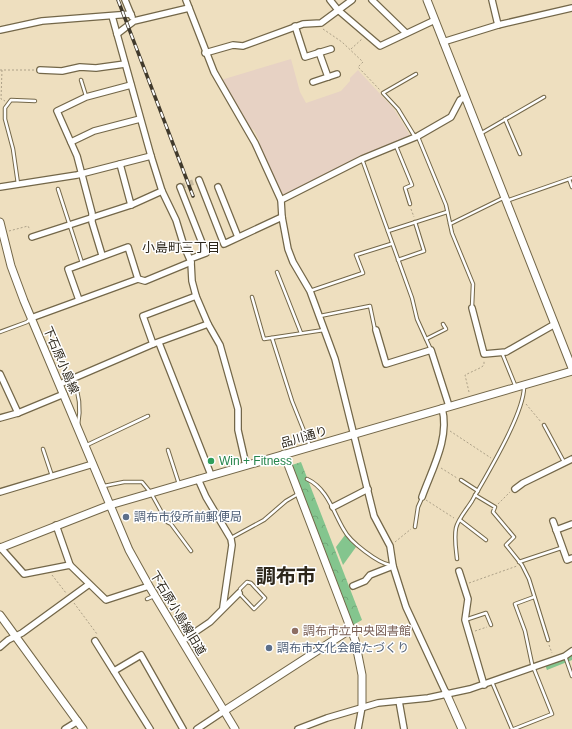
<svg xmlns="http://www.w3.org/2000/svg" width="572" height="729" font-family="Arial,'Noto Sans JP',sans-serif">
  <defs>
    <pattern id="forest-crowns" width="20" height="18" patternUnits="userSpaceOnUse"><rect width="20" height="18" fill="#84c58e"/><path d="M2 6a3 3 0 1 1 6 0M12 15a3 3 0 1 1 6 0" fill="none" stroke="#72a97a"/></pattern>
  </defs>
  <rect width="100%" height="100%" fill="#eedfbf"/>
  <polygon fill="#e7d2c4" points="291,59 300,92 306,103 341,91 350,81 350,78 358,70 394,109 411,137 356,159 285,196 281,193 258,146 260,142 254,130 250,128 221,80"/>
  <polygon fill="#84c58e" points="345,535 356,547 343,565 336,547"/>
  <g fill="url(#forest-crowns)">
    <polygon points="301,462 362,620 353,625 292,465"/>
    <polygon points="572,655 572,660 547,670 545,665"/>
  </g>
  <g fill="none" stroke-linecap="round" stroke-linejoin="round">
    <polyline stroke="#c7ba9e" stroke-width="5.5" stroke-dasharray="5.5 3" stroke-linecap="butt" points="180,187 199,180"/>
    <g stroke="#736749" stroke-width="4.5">
      <g id="lane">
        <polyline points="81,80 86,96"/>
        <polyline points="505,119 520,154"/>
        <polyline points="480,134 544,97"/>
        <polyline points="415,137 398,109 383,93 416,74"/>
        <polyline points="418,137 446,205 452,233 473,284 472,307"/>
        <polyline points="396,146 412,185 405,188 410,204"/>
        <polyline points="362,159 412,298 417,319 431,350"/>
        <polyline points="569,179 572,187"/>
        <polyline points="18,184 13,149 5,119 5,108 11,100 35,101"/>
        <polyline points="58,189 82,263"/>
        <polyline points="506,201 572,178"/>
        <polyline points="450,224 503,198"/>
        <polyline points="388,231 447,212"/>
        <polyline points="398,260 424,251 415,222"/>
        <polyline points="277,272 301,333"/>
        <polyline points="310,291 363,273 356,255 391,244"/>
        <polyline points="252,297 264,339 324,330"/>
        <polyline points="320,316 370,306 375,330"/>
        <polyline points="0,332 27,322 31,318"/>
        <polyline points="272,338 292,401 310,446"/>
        <polyline points="426,339 446,329 443,324"/>
        <polyline points="502,353 515,385"/>
        <path d="M73 379C80 395 81 409 78 425"/>
        <polyline points="544,425 564,462"/>
        <polyline points="87,445 148,416"/>
        <polyline points="43,449 52,476"/>
        <polyline points="168,450 179,484"/>
        <path d="M307 479C328 489 333 512 344 530 350 542 378 563 390 565"/>
        <polyline points="461,480 478,491"/>
        <polyline points="104,486 124,482 142,482 151,493 167,522 171,524 191,551"/>
        <polyline points="475,495 495,507 493,512 514,537 506,545 522,565 529,579 548,640"/>
        <polyline points="460,520 486,540"/>
        <polyline points="415,527 418,507 422,498"/>
        <polyline points="231,538 264,520 286,501 298,494"/>
        <path d="M457 559C456 549 454 538 456 528 458 519 467 509 472 501 486 476 524 414 524 387"/>
        <polyline points="519,562 561,548"/>
        <polygon points="247,582 251,583 265,598 254,609 239,593 240,589"/>
        <polyline points="147,599 154,596"/>
        <polyline points="465,620 486,613 491,625"/>
        <polyline points="565,656 572,676"/>
        <polyline points="492,682 512,729"/>
        <polyline points="514,729 552,714 532,664 525,631 515,604 534,597"/>
      </g>
    </g>
    <g stroke="#736749" stroke-width="8">
      <g id="street">
        <polyline points="125,0 132,17"/>
        <polyline points="186,0 214,72 255,143 281,200 282,217 288,249 293,262 310,291 335,359 374,516 390,546 393,566 406,607 446,693"/>
        <polyline points="330,0 338,10 380,46 435,20"/>
        <polyline points="372,0 406,33"/>
        <polyline points="492,0 498,25"/>
        <polyline points="112,16 151,156 162,191 176,220 184,246 191,262 192,281 196,296 208,324 220,345 238,409 238,430 246,465"/>
        <polyline points="295,26 305,57 331,49"/>
        <polyline points="0,30 42,21 131,14"/>
        <polyline points="117,34 134,21 189,8"/>
        <polyline points="443,42 498,25 572,8"/>
        <polyline points="319,52 328,77"/>
        <polyline points="205,53 233,45 243,46 303,24 321,23 352,0"/>
        <polyline points="40,70 62,71 80,67 96,68 125,64"/>
        <polyline points="313,82 337,74"/>
        <polyline points="71,142 94,131 140,119"/>
        <polyline points="120,164 131,205"/>
        <polyline points="199,180 224,244 282,217"/>
        <polyline points="0,187 77,175 151,156"/>
        <polyline points="180,187 206,253 190,259"/>
        <polyline points="218,187 238,237"/>
        <polyline points="281,200 362,159 418,136 451,117 460,100 465,97"/>
        <polyline points="32,237 131,205 162,191"/>
        <polyline points="102,255 92,222 92,213 77,156 57,111 86,97 131,85"/>
        <polyline points="79,300 68,269 128,247 138,279"/>
        <polyline points="472,308 484,354 506,352 555,324"/>
        <polyline points="31,318 138,279 145,281 191,262"/>
        <polyline points="376,330 386,364 431,350 449,406"/>
        <polyline points="159,343 211,475"/>
        <polyline points="153,344 143,316 196,296"/>
        <polyline points="0,374 18,413"/>
        <polyline points="60,384 153,344 208,324"/>
        <polyline points="0,418 18,413 64,394"/>
        <polyline points="198,479 206,497 231,539 232,545 223,607"/>
        <polyline points="515,489 523,483 572,459"/>
        <polyline points="0,492 93,464"/>
        <path d="M422 497C432 469 450 438 442 408"/>
        <polyline points="333,507 368,489"/>
        <polyline points="553,521 567,560 572,558"/>
        <polyline points="56,525 70,565"/>
        <polyline points="556,530 572,524"/>
        <polyline points="0,547 24,574 70,565 106,600 149,586"/>
        <polyline points="459,571 468,599 465,620 484,685"/>
        <polyline points="353,586 365,581 370,575 393,566"/>
        <polyline points="95,641 150,729"/>
        <polyline points="182,641 210,622 239,593"/>
        <polyline points="0,647 8,640 22,633 88,585"/>
        <polyline points="114,671 141,655 183,729"/>
        <polyline points="399,701 404,729"/>
        <polyline points="65,729 78,721"/>
        <polyline points="197,729 224,711"/>
        <polyline points="298,729 327,718 378,703 428,698 470,689 565,656 572,651"/>
        <polyline points="358,729 362,707"/>
      </g>
    </g>
    <g stroke="#736749" stroke-width="9">
      <g id="secondary">
        <polyline points="427,0 572,368"/>
        <polyline points="0,222 11,266 24,301 129,550 149,586 235,729"/>
        <polyline points="284,454 355,640 362,675 362,707"/>
        <polyline points="0,548 110,505 572,371"/>
        <polyline points="0,615 83,729"/>
        <polyline points="446,693 462,729"/>
        <polyline points="224,711 351,629"/>
      </g>
    </g>
    <g stroke="#ada188" stroke-width="1" stroke-dasharray="2 2" stroke-linecap="butt">
      <polyline points="323,29 342,42 363,62 358,67 380,90"/>
      <polyline points="351,49 362,39"/>
      <polyline points="0,70 34,70"/>
      <polyline points="2,70 1,99 5,101"/>
      <polyline points="411,209 414,217"/>
      <polyline points="9,231 28,226 30,230"/>
      <polyline points="469,392 465,375 482,367 484,364 484,361"/>
      <polyline points="526,404 541,422"/>
      <polyline points="450,431 491,458"/>
      <polyline points="441,468 457,478"/>
      <polyline points="426,500 454,518"/>
      <polyline points="498,504 510,492"/>
      <polyline points="395,542 411,529"/>
      <polyline points="52,575 66,593"/>
      <polyline points="469,583 517,566"/>
      <polyline points="74,603 97,634"/>
      <polyline points="475,631 487,627"/>
      <polyline points="549,645 552,653"/>
    </g>
    <use href="#lane" stroke="#fff" stroke-width="2.5"/>
    <use href="#street" stroke="#fff" stroke-width="5.5"/>
    <use href="#secondary" stroke="#fff" stroke-width="7"/>
    <g stroke="#413a2c" stroke-width="3.5">
      <polyline id="rail" points="118,0 193,196"/>
    </g>
    <use href="#rail" stroke="#fff" stroke-width="2" stroke-dasharray="6" stroke-linecap="butt"/>
  </g>
  <circle fill="#2e9e5b" stroke="#fff" stroke-width="1.5" cx="211" cy="461" r="4"/>
  <g fill="#5c6f8a" stroke="#fff" stroke-width="1.5">
    <circle cx="126" cy="517" r="4"/>
    <circle cx="269" cy="648" r="4"/>
  </g>
  <circle fill="#8d6e63" stroke="#fff" stroke-width="1.5" cx="295" cy="631" r="4"/>
  <g text-anchor="middle" stroke-width="3" stroke-linejoin="round" paint-order="stroke">
    <g font-size="12" fill="#2d271b" stroke="#fff">
      <text transform="translate(61 360) rotate(67)" y="4">下石原小島線</text>
      <text transform="translate(304 437) rotate(-16)" y="4">品川通り</text>
      <text transform="translate(178 613) rotate(59)" y="4">下石原小島線旧道</text>
    </g>
    <g font-size="12" fill="#27864d" stroke="#fff" text-anchor="start">
      <text x="219" y="465">Win + Fitness</text>
    </g>
    <g font-size="12" fill="#4e5e75" stroke="#fff" text-anchor="start">
      <text x="134" y="521">調布市役所前郵便局</text>
      <text x="277" y="652">調布市文化会館たづくり</text>
    </g>
    <g font-size="12" fill="#785e54" stroke="#fff" text-anchor="start">
      <text x="303" y="635">調布市立中央図書館</text>
    </g>
    <g font-size="13" fill="#2d271b" stroke="#fff">
      <text x="181" y="252">小島町三丁目</text>
    </g>
    <g font-size="20" font-weight="bold" fill="#2d271b" stroke="#fff">
      <text x="286" y="583">調布市</text>
    </g>
  </g>
</svg>
